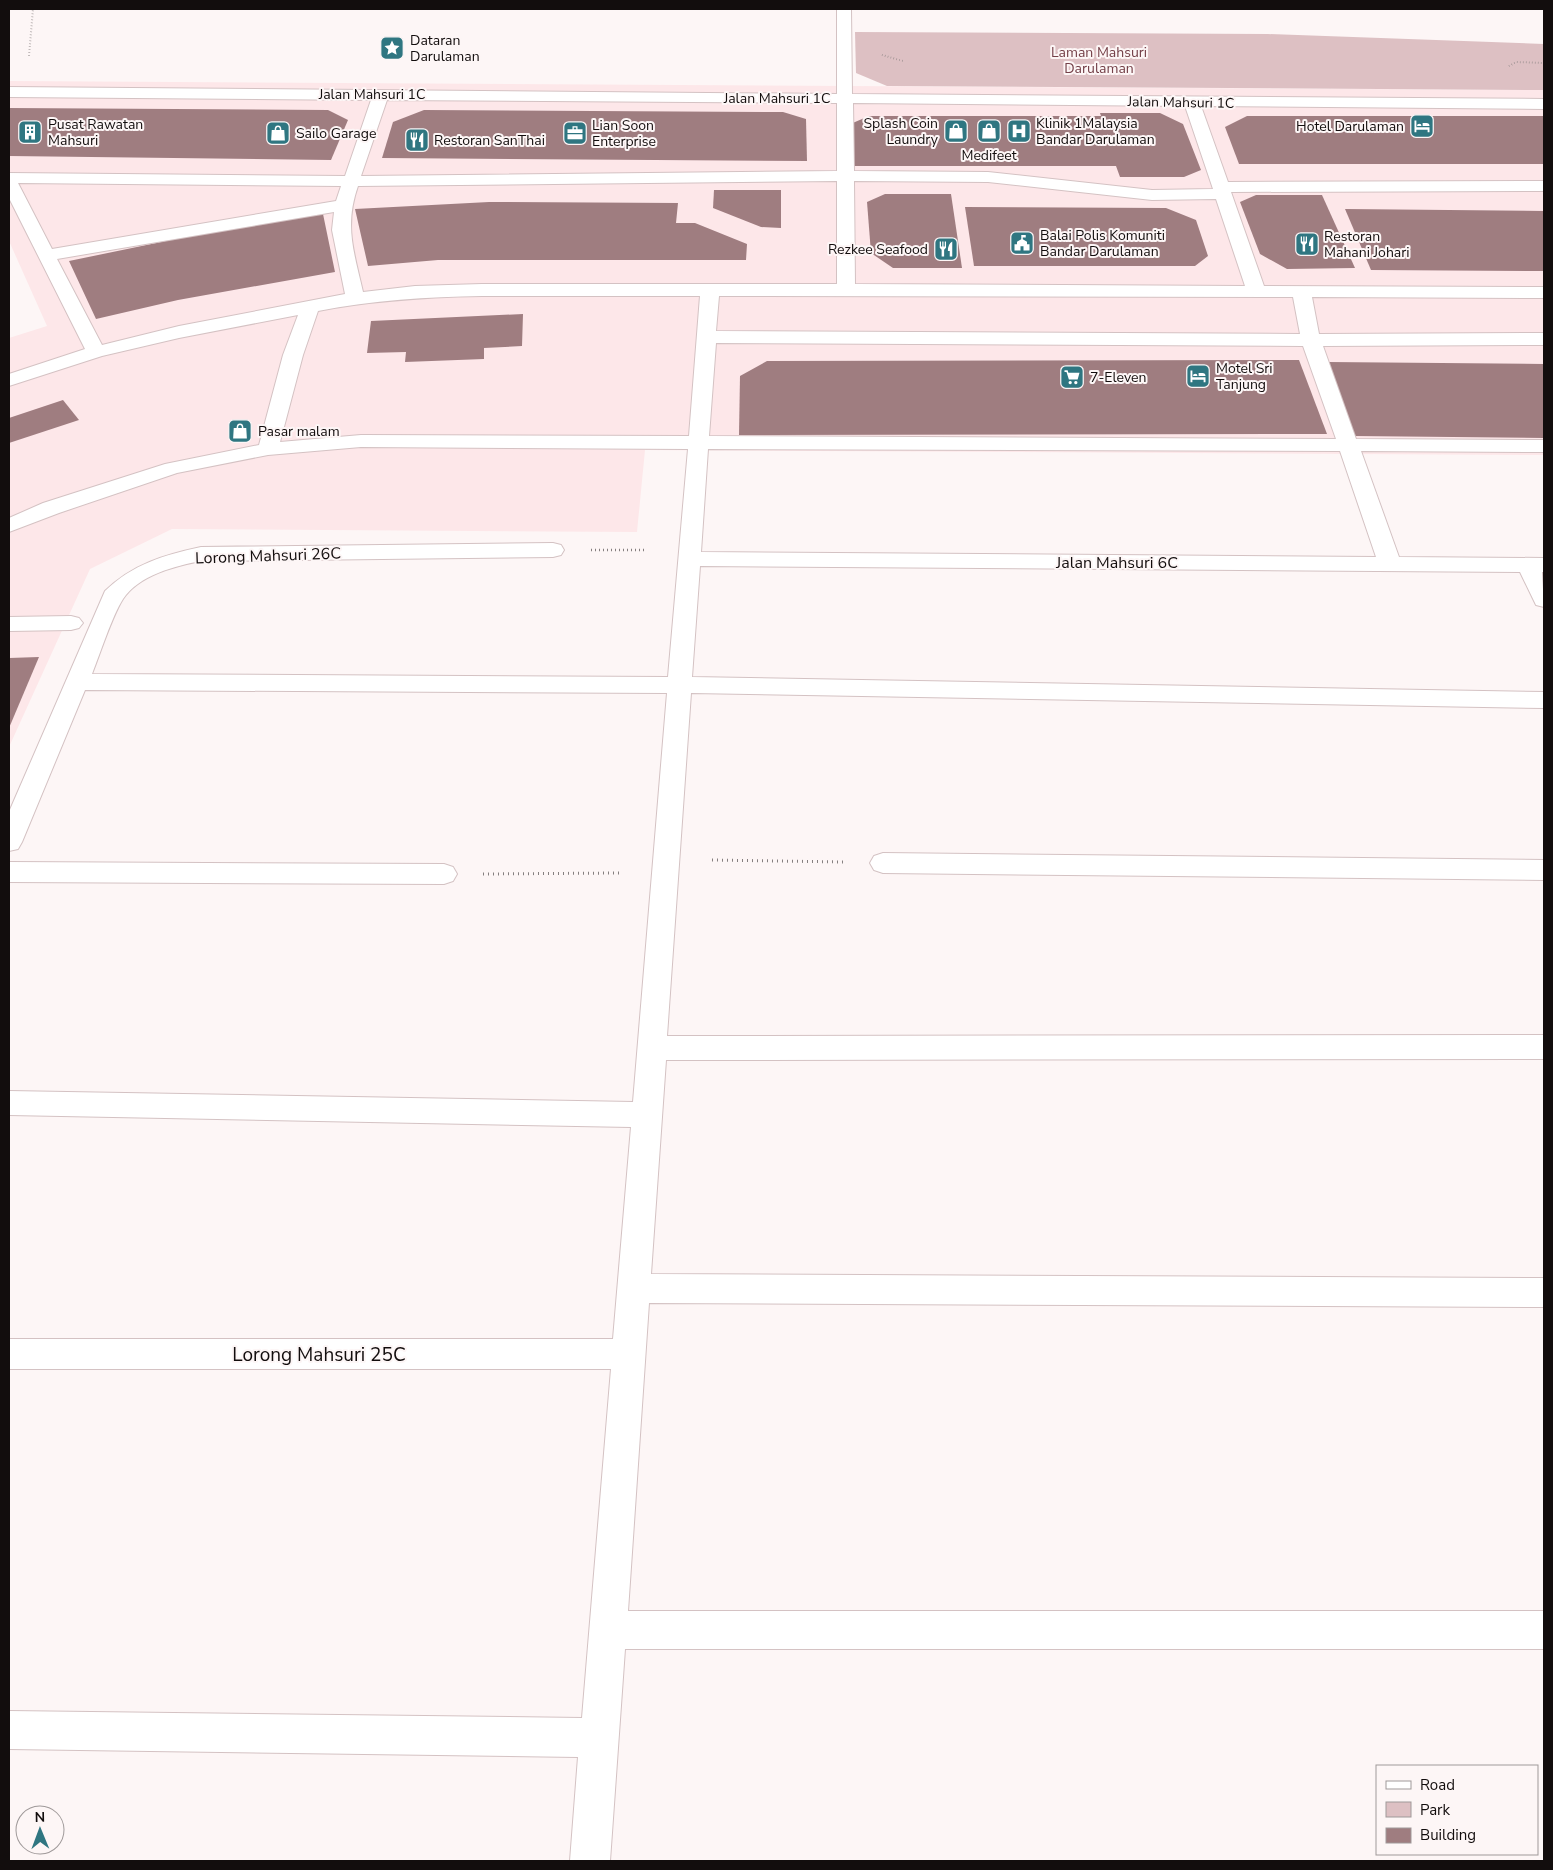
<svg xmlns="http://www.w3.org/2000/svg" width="1553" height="1870" font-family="'Nunito Sans',sans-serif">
  <rect width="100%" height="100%" fill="#fdf6f6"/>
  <polygon fill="#fde7e9" points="9,81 1544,90 1544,455 645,450 637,532 172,529 90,569 9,747 9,338 47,326 9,241"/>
  <polygon fill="#ddc0c3" points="855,32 1268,34 1544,44 1544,90 887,86 856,73"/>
  <g fill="#9f7d80">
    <polygon points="9,108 328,110 348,120 331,160 9,156"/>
    <polygon points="424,110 783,112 806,119 807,161 382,158 393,122"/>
    <polygon points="1100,113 1160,113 1183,124 1201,170 1184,177 1120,177 1116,166 850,166 848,125 869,116 1101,116"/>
    <polygon points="1247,116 1544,116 1544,164 1239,164 1225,127"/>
    <polygon points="714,190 781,190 781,228 761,227 713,208"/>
    <polygon points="885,194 951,194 962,268 893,268 871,253 867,202"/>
    <polygon points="1256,195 1322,195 1355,268 1287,269 1260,254 1240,202"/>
    <polygon points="489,202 678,203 676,223 695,223 747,244 746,260 438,260 368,266 355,209"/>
    <polygon points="965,207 1166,208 1196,220 1208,256 1195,266 974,266"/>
    <polygon points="1345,209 1544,211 1544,271 1371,270"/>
    <polygon points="323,214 335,272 178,300 96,319 69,261 195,235"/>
    <polygon points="523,314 522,346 484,348 484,359 405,362 406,352 367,353 371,321"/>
    <polygon points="1299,360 1327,434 739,435 740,376 767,361"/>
    <polygon points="1328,362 1544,364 1544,438 1354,436"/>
    <polygon points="63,400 79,420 9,443 9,418"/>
    <polygon points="39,657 9,728 9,658"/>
  </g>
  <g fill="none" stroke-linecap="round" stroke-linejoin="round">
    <g stroke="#d4c2c3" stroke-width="2">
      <g id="minor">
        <path d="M837 9H851L852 94 1544 99V109L1201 106 1228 182 1544 181V191L1231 192 1264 286 1544 287V298L1312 297 1319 334 1544 333V345L1323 346 1356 439 1544 440V452L1361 451 1399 557 1544 558V572H1542L1544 607 1536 605 1520 572 700 566 692 677 1544 692V708L691 693 667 1036 1544 1035V1059L666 1060 651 1274 1544 1278V1307L649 1303 628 1611H1544V1649H625L610 1861H570L578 1757 9 1749V1711L582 1718 611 1369H9V1339H613L631 1127 9 1115V1091L633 1102 667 693 85 690 22 842 18 849 9 851V812L105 591C133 564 164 555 201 547L553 543 561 545 564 550 561 555 553 557 201 561C175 566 139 575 123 599 112 616 100 654 92 674L668 677 688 449 361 447 268 455 177 473 59 513 9 532V518L43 503 165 464 259 445 283 355 298 315 179 338 102 356 9 386V374L85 349 9 198V173L345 176 371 100 9 97V87L837 94ZM387 100 837 103V171L361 176ZM853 103 1185 106 1213 189 1152 190 988 172 854 171ZM837 181V284H482L415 286 363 292C354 252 344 226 358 186ZM854 181 988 182 1152 200 1216 199 1245 286 855 284ZM18 183 341 186 336 201 52 249ZM334 212 332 230 345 294 179 326 102 345 57 259ZM482 296H700L689 436 361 435 280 442 303 355 318 311C373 300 427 297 482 296ZM719 296 1293 297 1300 334 716 331ZM716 343 1303 346 1336 439 709 436ZM708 449 1340 451 1376 557 701 552Z"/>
        <polygon points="71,616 79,618 83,623 79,628 71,630 9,631 9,617"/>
        <polygon points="883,853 1544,860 1544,880 883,873 874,870 870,863 874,856"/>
        <polygon points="9,862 444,864 453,867 457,874 453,881 444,884 9,882"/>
      </g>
    </g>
    <g stroke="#857f7f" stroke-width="2" stroke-dasharray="0.5 2.5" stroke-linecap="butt">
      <polyline points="882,55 903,61"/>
      <polyline points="29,56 33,9"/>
      <polyline points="1509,66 1516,62 1544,63"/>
    </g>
    <polyline stroke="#857f7f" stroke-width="2.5" stroke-dasharray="1 3" stroke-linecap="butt" points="591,550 647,550"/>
    <g stroke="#857f7f" stroke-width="3" stroke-dasharray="1 4" stroke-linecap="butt">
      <polyline points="712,860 843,862"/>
      <polyline points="483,874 619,873"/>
    </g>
    <use href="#minor" fill="#fff" fill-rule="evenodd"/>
  </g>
  <defs>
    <g id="sight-square" transform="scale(1.25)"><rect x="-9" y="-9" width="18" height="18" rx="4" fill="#2f7681" stroke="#fdf6f6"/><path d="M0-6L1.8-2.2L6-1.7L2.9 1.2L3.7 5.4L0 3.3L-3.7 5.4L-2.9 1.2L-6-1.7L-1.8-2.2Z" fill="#fff"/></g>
    <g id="hotel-square" transform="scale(1.25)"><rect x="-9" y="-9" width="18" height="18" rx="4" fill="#2f7681" stroke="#fdf6f6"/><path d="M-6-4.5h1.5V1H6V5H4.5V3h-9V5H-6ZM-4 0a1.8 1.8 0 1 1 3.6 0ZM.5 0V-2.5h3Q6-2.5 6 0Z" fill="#fff"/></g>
    <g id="shop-square" transform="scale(1.25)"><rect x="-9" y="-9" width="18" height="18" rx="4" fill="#2f7681" stroke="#fdf6f6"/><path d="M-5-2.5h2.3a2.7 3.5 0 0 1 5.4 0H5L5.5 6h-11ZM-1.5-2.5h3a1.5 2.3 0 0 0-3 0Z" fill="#fff"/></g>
    <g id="hospital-square" transform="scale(1.25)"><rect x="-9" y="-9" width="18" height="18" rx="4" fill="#2f7681" stroke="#fdf6f6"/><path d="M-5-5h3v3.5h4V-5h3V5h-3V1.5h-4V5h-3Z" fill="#fff"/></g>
    <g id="building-square" transform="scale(1.25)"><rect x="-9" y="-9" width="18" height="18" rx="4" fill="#2f7681" stroke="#fdf6f6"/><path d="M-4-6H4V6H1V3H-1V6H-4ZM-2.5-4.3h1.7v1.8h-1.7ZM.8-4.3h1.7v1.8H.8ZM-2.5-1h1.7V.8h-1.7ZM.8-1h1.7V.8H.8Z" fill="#fff"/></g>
    <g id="office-square" transform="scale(1.25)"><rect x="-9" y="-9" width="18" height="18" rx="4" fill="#2f7681" stroke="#fdf6f6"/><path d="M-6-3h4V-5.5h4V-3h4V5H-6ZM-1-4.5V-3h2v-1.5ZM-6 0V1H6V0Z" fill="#fff"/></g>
    <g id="restaurant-square" transform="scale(1.25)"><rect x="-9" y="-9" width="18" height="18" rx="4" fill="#2f7681" stroke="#fdf6f6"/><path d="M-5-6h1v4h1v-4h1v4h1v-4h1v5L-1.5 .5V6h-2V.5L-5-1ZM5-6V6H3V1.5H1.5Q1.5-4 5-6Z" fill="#fff"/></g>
    <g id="civic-square" transform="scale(1.25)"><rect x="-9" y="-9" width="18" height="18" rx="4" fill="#2f7681" stroke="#fdf6f6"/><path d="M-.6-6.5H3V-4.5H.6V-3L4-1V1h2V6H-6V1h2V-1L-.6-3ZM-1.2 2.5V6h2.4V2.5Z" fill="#fff"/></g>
    <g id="supermarket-square" transform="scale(1.25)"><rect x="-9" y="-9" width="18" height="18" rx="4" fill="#2f7681" stroke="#fdf6f6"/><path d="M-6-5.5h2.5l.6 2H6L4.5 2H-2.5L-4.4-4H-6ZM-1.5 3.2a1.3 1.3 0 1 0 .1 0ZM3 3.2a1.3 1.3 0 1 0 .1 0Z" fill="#fff"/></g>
  </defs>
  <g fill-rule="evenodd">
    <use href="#sight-square" x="392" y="48"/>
    <use href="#hotel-square" x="1422" y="126"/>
    <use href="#shop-square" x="956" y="131"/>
    <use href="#shop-square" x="989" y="131"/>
    <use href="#hospital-square" x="1019" y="131"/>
    <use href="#building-square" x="30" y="132"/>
    <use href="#shop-square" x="278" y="133"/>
    <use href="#office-square" x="575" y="133"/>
    <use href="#restaurant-square" x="417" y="140"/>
    <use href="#civic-square" x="1022" y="243"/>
    <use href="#restaurant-square" x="1307" y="244"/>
    <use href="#restaurant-square" x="946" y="249"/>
    <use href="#hotel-square" x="1198" y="376"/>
    <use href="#supermarket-square" x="1072" y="377"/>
    <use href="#shop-square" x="240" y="431"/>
  </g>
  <g text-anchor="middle" stroke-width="4" stroke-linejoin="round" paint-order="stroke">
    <g font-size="14" fill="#120d0d" stroke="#fdf6f6" text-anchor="start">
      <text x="410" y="45">Dataran<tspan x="410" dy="16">Darulaman</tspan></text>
      <text x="938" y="128" text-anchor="end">Splash Coin<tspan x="938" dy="16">Laundry</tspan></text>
      <text x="1036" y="128">Klinik 1Malaysia<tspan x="1036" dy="16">Bandar Darulaman</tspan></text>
      <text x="48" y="129">Pusat Rawatan<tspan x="48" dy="16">Mahsuri</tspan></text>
      <text x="592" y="130">Lian Soon<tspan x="592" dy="16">Enterprise</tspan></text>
      <text x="1404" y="131" text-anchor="end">Hotel Darulaman</text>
      <text x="296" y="138">Sailo Garage</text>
      <text x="434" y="145">Restoran SanThai</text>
      <text x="989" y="160" text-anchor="middle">Medifeet</text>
      <text x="1040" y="240">Balai Polis Komuniti<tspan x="1040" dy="16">Bandar Darulaman</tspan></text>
      <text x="1324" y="241">Restoran<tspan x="1324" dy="16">Mahani Johari</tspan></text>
      <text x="928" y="254" text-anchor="end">Rezkee Seafood</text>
      <text x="1216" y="373">Motel Sri<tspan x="1216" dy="16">Tanjung</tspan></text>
      <text x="1090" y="382">7-Eleven</text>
      <text x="258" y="436">Pasar malam</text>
    </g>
    <g font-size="14" fill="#744048" stroke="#fdf6f6">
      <text x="1099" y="57">Laman Mahsuri<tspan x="1099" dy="16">Darulaman</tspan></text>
    </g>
    <g font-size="14" fill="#120d0d" stroke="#fdf6f6">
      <text x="372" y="99">Jalan Mahsuri 1C</text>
      <text x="777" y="103">Jalan Mahsuri 1C</text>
      <text transform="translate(1181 102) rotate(1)" y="5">Jalan Mahsuri 1C</text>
    </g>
    <g font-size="16" fill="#120d0d" stroke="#fdf6f6">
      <text transform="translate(268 555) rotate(-2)" y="6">Lorong Mahsuri 26C</text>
      <text x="1117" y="568">Jalan Mahsuri 6C</text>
    </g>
    <g font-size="19" fill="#120d0d" stroke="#fdf6f6">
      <text x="319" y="1361">Lorong Mahsuri 25C</text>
    </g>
  </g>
  <rect width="1553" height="1870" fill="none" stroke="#120d0d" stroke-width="20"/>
  <rect x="1376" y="1765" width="162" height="90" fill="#fdf6f6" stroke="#9f9999"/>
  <rect x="1386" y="1781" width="25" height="8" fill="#ffffff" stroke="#9f9999"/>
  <text x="1420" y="1790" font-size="15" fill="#120d0d">Road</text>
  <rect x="1386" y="1802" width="25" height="15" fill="#ddc0c3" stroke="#9f9999"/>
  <text x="1420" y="1815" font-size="15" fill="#120d0d">Park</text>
  <rect x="1386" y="1828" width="25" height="15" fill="#9f7d80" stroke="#9f9999"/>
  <text x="1420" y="1840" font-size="15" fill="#120d0d">Building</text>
  <g transform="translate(40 1830) rotate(359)"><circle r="24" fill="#fdf6f6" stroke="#9f9999"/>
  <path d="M0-4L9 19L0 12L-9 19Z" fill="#2f7681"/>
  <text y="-8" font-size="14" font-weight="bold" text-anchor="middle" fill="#120d0d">N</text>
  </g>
</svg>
